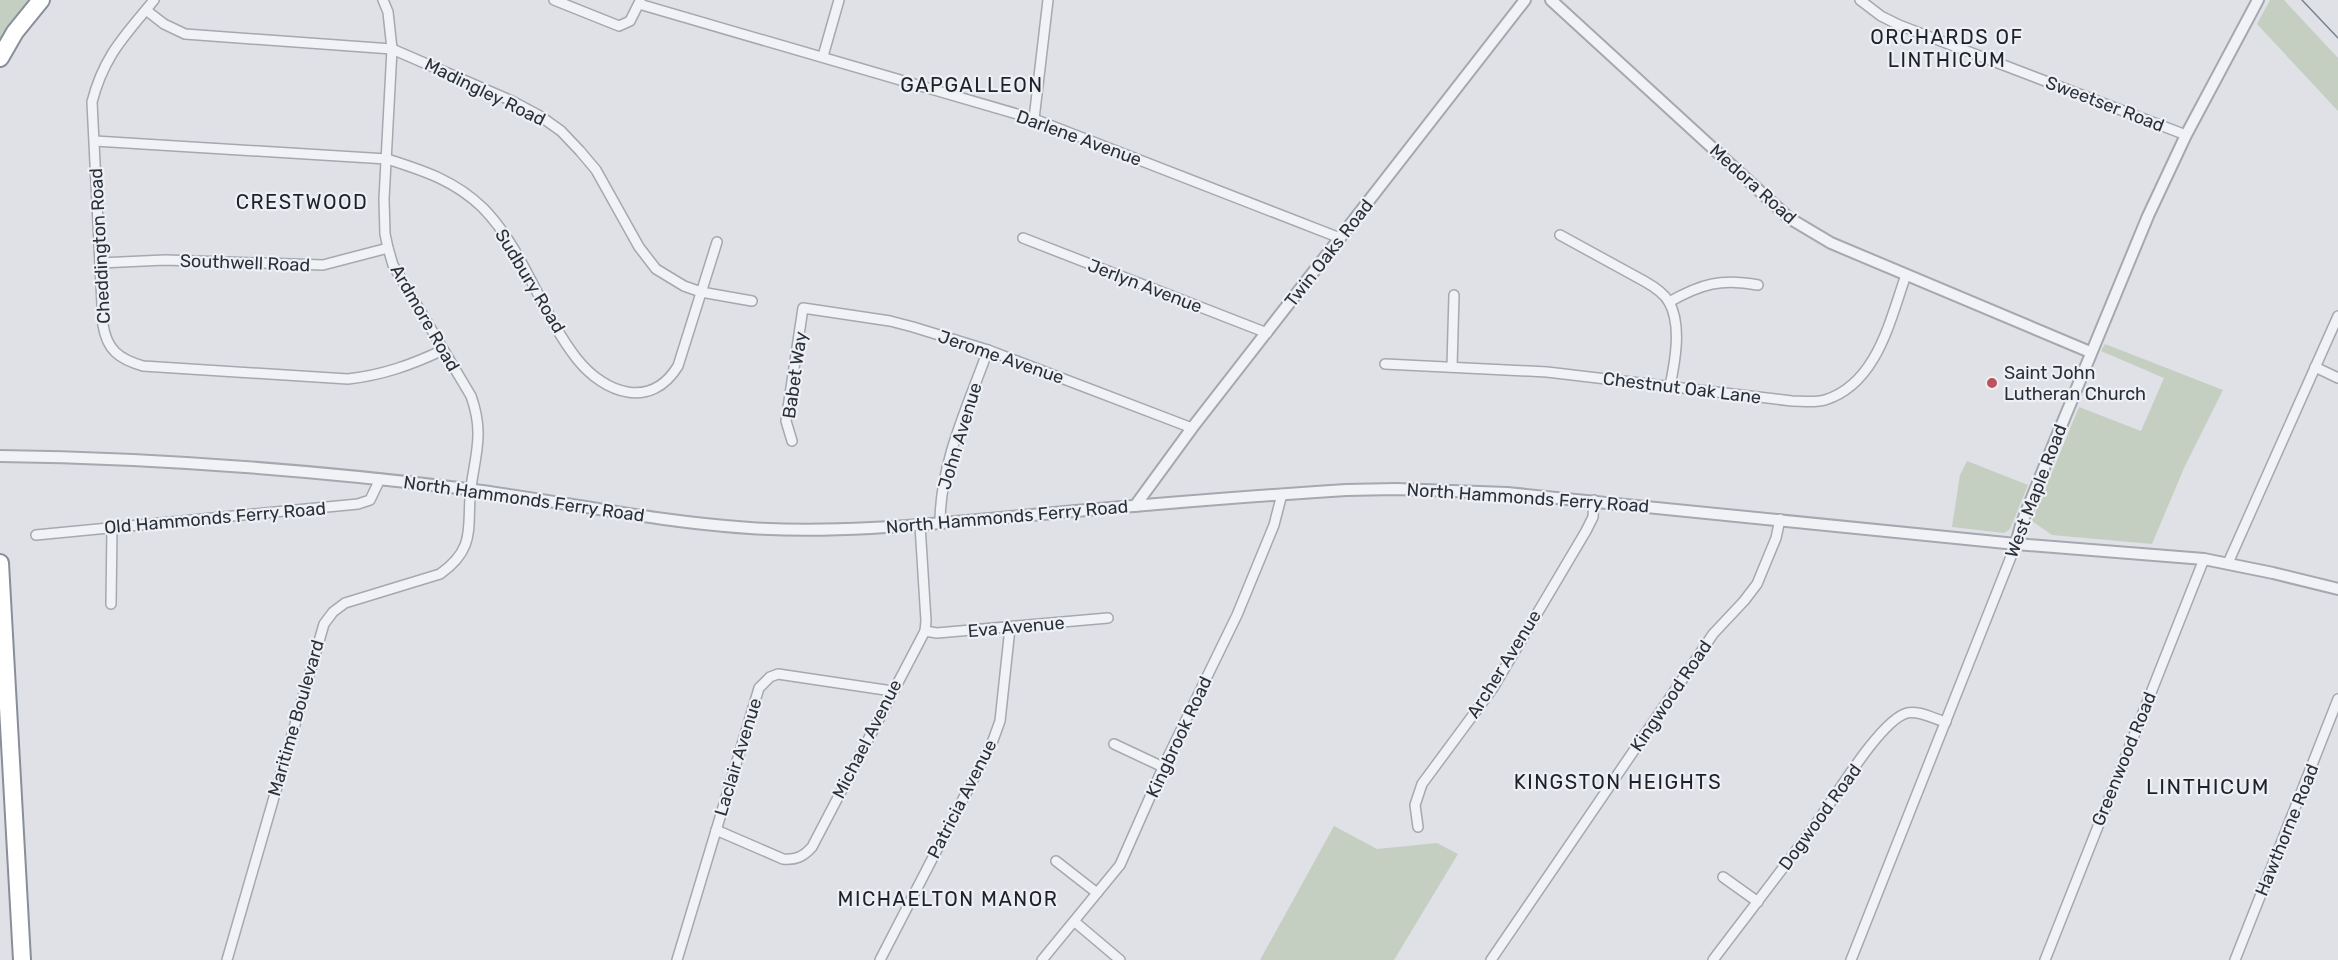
<svg xmlns="http://www.w3.org/2000/svg" width="2338" height="960" font-family="Rubik,sans-serif">
  <rect width="100%" height="100%" fill="#dfe1e6"/>
  <g fill="#c4cfc1">
    <polygon points="0,0 35,0 0,43"/>
    <polygon points="2270,0 2284,0 2338,58 2338,111 2257,24"/>
    <polygon points="2105,344 2223,390 2184,468 2152,544 2052,535 2032,521 2079,407 2141,431 2164,378 2101,351"/>
    <polygon points="1967,461 2028,485 2010,529 2004,533 1952,527 1960,475"/>
    <polygon points="1334,826 1377,849 1437,843 1458,854 1394,960 1260,960"/>
  </g>
  <g fill="none" stroke-linecap="round" stroke-linejoin="round">
    <g stroke="#a5a8af" stroke-width="12">
      <g id="minor">
        <path d="M154 0C125 36 104 55 92 102L103 325C107 350 119 359 143 366L348 379C383 375 411 365 443 350"/>
        <polyline points="554,0 619,26 630,21 640,1"/>
        <polyline points="1860,0 1881,16 1899,25 2186,135"/>
        <polyline points="639,4 1034,119 1340,238"/>
        <polyline points="146,10 164,24 185,34 392,49 512,101 540,116 561,131 580,151 596,170 639,247 656,269 684,286 701,292 752,301"/>
        <polyline points="823,56 839,0"/>
        <polyline points="1034,119 1048,0"/>
        <path d="M95 141 387 159C424 171 454 180 483 208 525 251 540 312 577 359 605 394 651 410 678 366L717 242"/>
        <path d="M1560 235 1644 281C1653 286 1664 293 1669 302 1682 325 1675 362 1670 386"/>
        <polyline points="1023,238 1267,333"/>
        <polyline points="100,263 165,260 323,265 388,248"/>
        <path d="M1669 302C1701 284 1721 278 1758 285"/>
        <path d="M1385 364 1547 372 1792 401C1802 401 1815 403 1825 400 1877 384 1890 320 1906 275"/>
        <polyline points="1452,366 1454,295"/>
        <polyline points="2315,367 2338,378"/>
        <polyline points="792,441 786,421 803,308 890,321 913,327 988,350 1192,428"/>
        <path d="M940 523C940 463 968 406 988 350"/>
        <polyline points="36,535 358,504 370,500 380,479"/>
        <polyline points="2228,563 2338,316"/>
        <polyline points="111,604 112,528"/>
        <polyline points="925,631 937,633 1108,618"/>
        <polyline points="1114,744 1163,767"/>
        <polyline points="1418,827 1415,805 1422,784 1493,688 1586,531 1593,517 1594,500"/>
        <path d="M716 830 783 859C796 860 803 857 812 847L925 631 926 621 920 525"/>
        <polyline points="1056,861 1097,893"/>
        <polyline points="1723,877 1758,902"/>
        <polyline points="1075,922 1120,960"/>
        <path d="M227 960 324 624 333 612 345 603 440 574C478 547 466 526 471 487 476 452 484 432 471 396L393 265 388 248 385 234 384 199 392 49 388 12 383 0"/>
        <polyline points="677,960 759,688 770,677 778,674 892,691"/>
        <polyline points="880,960 992,743 1000,721 1010,628"/>
        <polyline points="1042,960 1120,865 1165,763 1237,615 1274,525 1282,494"/>
        <polyline points="1491,960 1697,658 1713,634 1744,601 1757,584 1776,538 1780,519"/>
        <path d="M1713 960C1747 915 1782 870 1815 825 1833 801 1880 720 1907 713 1919 710 1934 719 1946 722"/>
        <polyline points="1851,960 2016,544"/>
        <polyline points="2045,960 2204,559"/>
        <polyline points="2235,960 2338,699"/>
      </g>
    </g>
    <g stroke="#a5a8af" stroke-width="14">
      <g id="tertiary">
        <polyline points="1551,0 1789,218 1831,243 2090,352"/>
        <path d="M0 456C157 458 312 470 467 489 562 501 655 522 750 528 840 534 931 524 1021 516 1129 506 1237 497 1346 490L1396 489 1507 493 2016 544 2204 559 2273 573 2338 589"/>
        <polyline points="1135,506 1192,428 1525,0"/>
        <polyline points="2016,544 2021,525 2050,453 2148,216 2186,135 2258,0"/>
      </g>
    </g>
    <g stroke="#888f9b" stroke-width="20">
      <g id="motorway">
        <polyline points="0,58 15,32 41,0"/>
        <polyline points="0,563 22,960"/>
      </g>
    </g>
    <use href="#minor" stroke="#f1f2f5" stroke-width="9"/>
    <use href="#tertiary" stroke="#f1f2f5" stroke-width="10"/>
    <use href="#motorway" stroke="#fff" stroke-width="16"/>
    <polyline stroke="#7a818e" stroke-width="1.5" points="2302,0 2338,38"/>
  </g>
  <circle fill="#bd525f" stroke="#eef0f4" stroke-width="2" cx="1992" cy="383" r="6"/>
  <g text-anchor="middle" stroke-width="4.5" stroke-linejoin="round" paint-order="stroke">
    <g font-size="18" fill="#2a303b" stroke="#eef0f4">
      <text transform="translate(485 92) rotate(26)" y="6">Madingley Road</text>
      <text transform="translate(2105 104) rotate(21)" y="6">Sweetser Road</text>
      <text transform="translate(1079 138) rotate(20)" y="6">Darlene Avenue</text>
      <text transform="translate(1753 184) rotate(42)" y="6">Medora Road</text>
      <text transform="translate(100 246) rotate(-93)" y="6">Cheddington Road</text>
      <text transform="translate(1329 253) rotate(-52)" y="6">Twin Oaks Road</text>
      <text transform="translate(245 263) rotate(2)" y="6">Southwell Road</text>
      <text transform="translate(530 281) rotate(59)" y="6">Sudbury Road</text>
      <text transform="translate(1145 286) rotate(21)" y="6">Jerlyn Avenue</text>
      <text transform="translate(425 318) rotate(60)" y="6">Ardmore Road</text>
      <text transform="translate(1001 357) rotate(19)" y="6">Jerome Avenue</text>
      <text transform="translate(795 375) rotate(-82)" y="6">Babet Way</text>
      <text transform="translate(1682 388) rotate(7)" y="6">Chestnut Oak Lane</text>
      <text transform="translate(960 436) rotate(-73)" y="6">John Avenue</text>
      <text transform="translate(2036 491) rotate(-69)" y="6">West Maple Road</text>
      <text transform="translate(1528 498) rotate(4)" y="6">North Hammonds Ferry Road</text>
      <text transform="translate(524 499) rotate(8)" y="6">North Hammonds Ferry Road</text>
      <text transform="translate(1007 517) rotate(-5)" y="6">North Hammonds Ferry Road</text>
      <text transform="translate(215 518) rotate(-5)" y="6">Old Hammonds Ferry Road</text>
      <text transform="translate(1016 627) rotate(-5)" y="6">Eva Avenue</text>
      <text transform="translate(1504 664) rotate(-58)" y="6">Archer Avenue</text>
      <text transform="translate(1671 696) rotate(-56)" y="6">Kingwood Road</text>
      <text transform="translate(296 718) rotate(-74)" y="6">Maritime Boulevard</text>
      <text transform="translate(1179 737) rotate(-65)" y="6">Kingbrook Road</text>
      <text transform="translate(867 739) rotate(-63)" y="6">Michael Avenue</text>
      <text transform="translate(738 757) rotate(-73)" y="6">Laclair Avenue</text>
      <text transform="translate(2124 759) rotate(-68)" y="6">Greenwood Road</text>
      <text transform="translate(962 799) rotate(-63)" y="6">Patricia Avenue</text>
      <text transform="translate(1820 817) rotate(-54)" y="6">Dogwood Road</text>
      <text transform="translate(2287 830) rotate(-68)" y="6">Hawthorne Road</text>
    </g>
    <g font-size="18" fill="#2a303b" stroke="#eef0f4" text-anchor="start">
      <text x="2004" y="379">Saint John<tspan x="2004" dy="21">Lutheran Church</tspan></text>
    </g>
    <g font-size="20" letter-spacing="1.5" fill="#1c212c" stroke="#eef0f4">
      <text x="1947" y="44">ORCHARDS OF<tspan x="1947" dy="23">LINTHICUM</tspan></text>
      <text x="972" y="92">GAPGALLEON</text>
      <text x="302" y="209">CRESTWOOD</text>
      <text x="1618" y="789">KINGSTON HEIGHTS</text>
      <text x="948" y="906">MICHAELTON MANOR</text>
    </g>
    <g font-size="21" letter-spacing="1.5" fill="#1c212c" stroke="#eef0f4">
      <text x="2208" y="794">LINTHICUM</text>
    </g>
  </g>
</svg>
